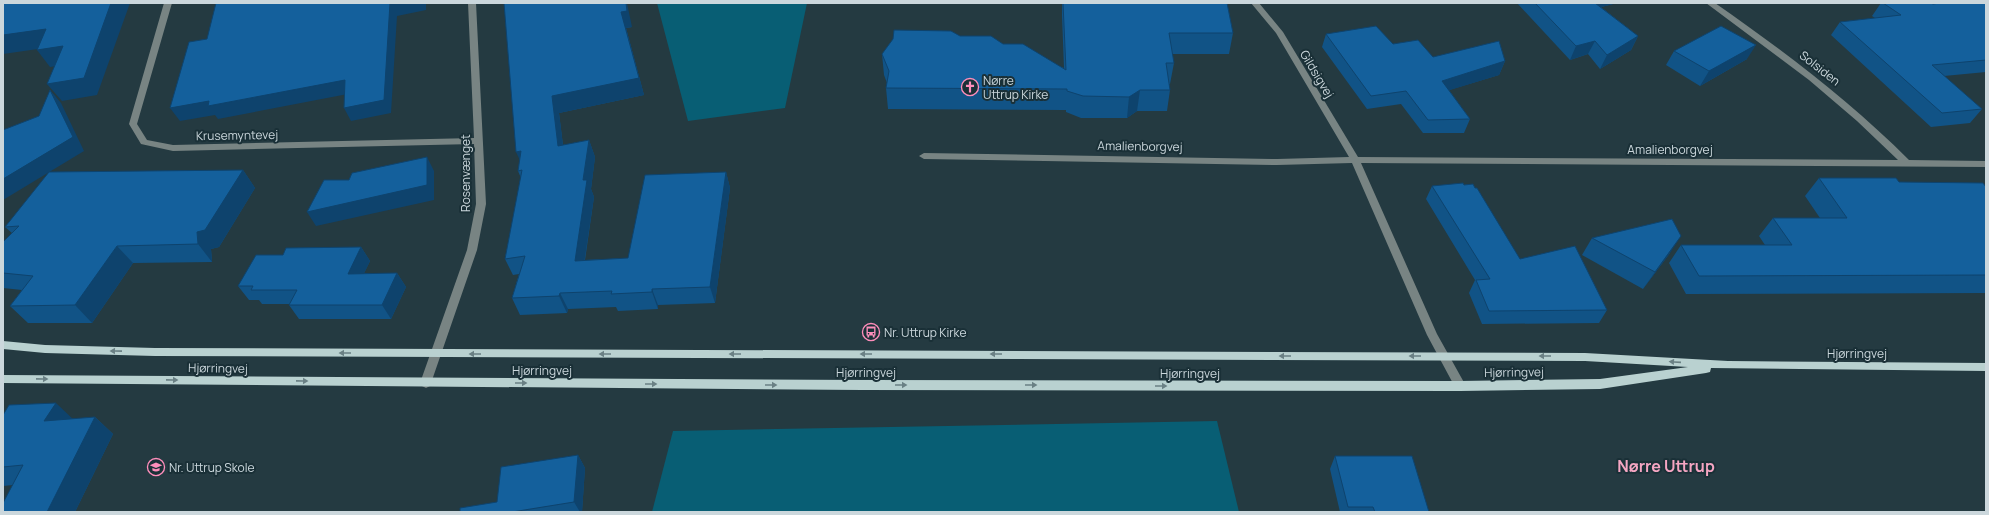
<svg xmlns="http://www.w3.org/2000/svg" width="1989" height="515" viewBox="0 0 1989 515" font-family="Manrope,sans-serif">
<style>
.green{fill:#085e74}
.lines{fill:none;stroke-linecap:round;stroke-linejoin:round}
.minor{fill:#788483;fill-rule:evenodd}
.major{fill:#b9d1d0;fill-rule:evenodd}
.wall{fill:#115386}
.shaded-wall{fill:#0e436d}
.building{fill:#14609c;stroke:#0e436d}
.oneway{fill:#6a8084}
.labels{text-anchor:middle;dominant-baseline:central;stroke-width:4;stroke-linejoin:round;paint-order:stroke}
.street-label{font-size:12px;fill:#cbd7dc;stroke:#1a3037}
.poi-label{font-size:12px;fill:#cbd7dc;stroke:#1a3037;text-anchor:start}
.district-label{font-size:16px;font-weight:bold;fill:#f5a6c3;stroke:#1a3037}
</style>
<rect width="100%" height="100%" fill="#243a41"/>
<g class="green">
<polygon points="657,3 807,3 785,108 688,121"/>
<polygon points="1217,421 1239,512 652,512 673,431"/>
</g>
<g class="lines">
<g class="minor">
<polygon points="164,3 172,3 137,124 147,140 173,145 474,138 468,3 476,3 486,204 477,250 430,386 426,388 422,386 420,383 467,250 476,204 474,144 173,151 141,144 129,124"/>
<path d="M1251,3H1259L1283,32L1358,157L1898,160L1857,121L1809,80L1706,3H1715C1784,51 1850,101 1909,160L1986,161V167L1361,163L1437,334L1466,386L1464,389L1460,391L1456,389L1427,335L1352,163L1277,165L924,159L919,156L924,153L1277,159L1349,157L1276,33Z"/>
</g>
<polygon class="major" points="3,341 45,345 155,348 1585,353 1728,361 1986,363 1986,371 1711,368 1710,372 1706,373 1600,389 1460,391 863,390 3,383 3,375 863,380 1460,381 1600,379 1688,367 1585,361 155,356 45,353 3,349"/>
</g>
<g class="wall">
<polygon points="504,3 632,27 626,28 644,95 559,113 563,145 589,140 595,157 591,189 594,197 585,260 628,258 726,172 730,188 715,303 658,305 658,309 618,311 616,307 568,309 567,313 520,315 512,298 519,274 513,275 505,259 521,178 518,171 520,160"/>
<polygon points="1062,3 1227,3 1233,33 1229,54 1172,54 1174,63 1170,84 1169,84 1170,90 1167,111 1137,111 1127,118 1081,118 1066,112 1066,110 888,109 886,88 887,83 884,75 882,54 960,36 1003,44 1064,68 1062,16"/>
<polygon points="1517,3 1617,3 1601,7 1638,36 1631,50 1600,69 1588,54 1570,60"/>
<polygon points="1881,3 1931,3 1933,4 1986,3 1986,72 1944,76 1982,109 1970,123 1931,127 1831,35 1840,22 1875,18 1872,16"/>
<polygon points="1326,34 1393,44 1433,57 1505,61 1499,75 1449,90 1470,119 1464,133 1423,133 1401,104 1367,109 1322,47"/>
<polygon points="1674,51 1747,59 1700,86 1666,65"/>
<polygon points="243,170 255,188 219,247 211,249 212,262 133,263 92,323 28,323 10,306 22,290 3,288 3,242 12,233 5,227"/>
<polygon points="1819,178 1986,187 1986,293 1985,293 1686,294 1669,263 1681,245 1765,245 1759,236 1773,218 1820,218 1805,196"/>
<polygon points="1432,186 1520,259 1607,310 1599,323 1482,324 1469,293 1475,280 1426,199"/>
<polygon points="1592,238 1670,253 1643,289 1582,255"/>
<polygon points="361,247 370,261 364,273 397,273 406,287 391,319 299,319 289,305 290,304 262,304 259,300 249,300 238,286 283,255"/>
<polygon points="3,415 73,419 95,417 113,434 75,512 3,512 13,485 3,486"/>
<polygon points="578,455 585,468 582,512 460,512 497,502"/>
<polygon points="1335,456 1429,512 1340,512 1330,469"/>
</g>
<g class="shaded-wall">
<polygon points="111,3 130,3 97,95 62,101 47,84"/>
<polygon points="390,3 426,3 426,10 397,16 391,113 351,121 344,108"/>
<polygon points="626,3 627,3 632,27 626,28 644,95 559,113 565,162 558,146 552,96 621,12"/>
<polygon points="1587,3 1617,3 1583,12"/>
<polygon points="46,29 59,46 3,54 3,35"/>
<polygon points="1638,36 1631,50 1600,69 1607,55"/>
<polygon points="1595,41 1588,54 1570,60 1576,46"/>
<polygon points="1756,45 1747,59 1700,86 1709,71"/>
<polygon points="63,46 76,63 50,67 37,50"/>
<polygon points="1505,61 1499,75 1437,94 1442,81"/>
<polygon points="345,80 353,93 218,119 215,115 180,121 170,108 209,101"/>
<polygon points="50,90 61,103 84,151 3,200 3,179 73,137"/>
<polygon points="1140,90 1137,111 1127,118 1129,97"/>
<polygon points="589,140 595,157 591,189 594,197 582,277 575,261 583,180"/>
<polygon points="521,151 524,169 516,152"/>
<polygon points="427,157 434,171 434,200 316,226 307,212"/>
<polygon points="243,170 255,188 219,247 211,249 212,262 198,244 197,232"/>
<polygon points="726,172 730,188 715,303 710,287"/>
<polygon points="1681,236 1670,253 1643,289 1655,272"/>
<polygon points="117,246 133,263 92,323 75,305"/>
<polygon points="361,247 370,261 357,288 348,274"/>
<polygon points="397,273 406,287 391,319 382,305"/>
<polygon points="652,289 658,305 658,309 652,292"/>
<polygon points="560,293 568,309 567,313 559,296"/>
<polygon points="56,403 75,421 44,421"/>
<polygon points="95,417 113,434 75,512 47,512"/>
<polygon points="578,455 585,468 582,512 580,512 574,502"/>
</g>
<g class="building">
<polygon points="3,3 111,3 84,78 47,84 63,46 37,50 46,29 3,35"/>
<polygon points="216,3 390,3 384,100 344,108 345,80 208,106 209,101 170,108 189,42 207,39"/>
<polygon points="504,3 626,3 627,11 621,12 639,78 552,96 558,146 589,140 583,180 587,180 575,261 628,258 645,175 726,172 710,287 652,289 652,292 611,294 612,291 560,293 559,296 512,298 525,256 505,259 522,170 518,171 521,151 516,152"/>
<polygon points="1063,3 1227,3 1233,33 1169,33 1174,63 1166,63 1170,90 1140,90 1129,97 1083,96 1067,91 1067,89 886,88 889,71 882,54 893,39 894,30 951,31 960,36 991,36 1003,44 1023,44 1066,70"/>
<polygon points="1535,3 1595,3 1638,36 1607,55 1595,41 1576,46"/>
<polygon points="1883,3 1931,3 1933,4 1940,3 1986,3 1986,60 1932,65 1982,109 1942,113 1840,22 1901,15"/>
<polygon points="1376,26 1393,44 1418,40 1433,57 1499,41 1505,61 1442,81 1470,119 1428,120 1406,91 1371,96 1326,34"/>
<polygon points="1721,26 1756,45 1709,71 1674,51"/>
<polygon points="50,90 73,137 3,179 3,130 39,116"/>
<polygon points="427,157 427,185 307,212 324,180 349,180 352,173"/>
<polygon points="243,170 205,230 197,232 198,244 117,246 75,305 10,306 33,276 3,273 3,242 19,226 5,227 49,172"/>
<polygon points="1819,178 1896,178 1899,182 1983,183 1986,187 1986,275 1699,276 1681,245 1792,245 1773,218 1847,218"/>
<polygon points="1463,183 1464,185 1473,184 1475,188 1477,188 1520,259 1575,246 1607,310 1489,311 1476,280 1490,279 1432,186"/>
<polygon points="1672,219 1681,236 1655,272 1592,238"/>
<polygon points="361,247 348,274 397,273 382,305 289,305 297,290 251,290 253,286 238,286 256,255 283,255 286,248"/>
<polygon points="56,403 44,421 95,417 47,512 3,512 3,503 23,465 3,467 3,415 9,405"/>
<polygon points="578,455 574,502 512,512 460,512 460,508 497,502 501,467"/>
<polygon points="1335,456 1412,456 1429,512 1375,512 1373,507 1348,507"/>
</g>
<defs><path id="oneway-solid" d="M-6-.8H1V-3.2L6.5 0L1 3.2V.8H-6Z"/></defs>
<g class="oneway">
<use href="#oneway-solid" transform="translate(116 351) rotate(-179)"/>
<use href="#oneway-solid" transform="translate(345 353) rotate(-180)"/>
<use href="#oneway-solid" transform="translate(475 354) rotate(180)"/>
<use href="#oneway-solid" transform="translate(605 354) rotate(180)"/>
<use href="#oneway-solid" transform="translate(735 354) rotate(180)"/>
<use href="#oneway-solid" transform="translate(866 354) rotate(-180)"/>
<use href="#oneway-solid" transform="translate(996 354) rotate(-180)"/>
<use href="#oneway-solid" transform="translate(1285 356) rotate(-180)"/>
<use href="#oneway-solid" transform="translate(1415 356) rotate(-180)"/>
<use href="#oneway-solid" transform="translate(1545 356) rotate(-180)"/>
<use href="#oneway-solid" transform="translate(1675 362) rotate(-176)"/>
<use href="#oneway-solid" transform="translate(42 379) rotate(1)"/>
<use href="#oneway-solid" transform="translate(172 380) rotate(1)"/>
<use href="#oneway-solid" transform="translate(302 381) rotate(1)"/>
<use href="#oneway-solid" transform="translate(521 383)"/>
<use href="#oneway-solid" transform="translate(651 384)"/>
<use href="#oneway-solid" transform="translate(771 385)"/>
<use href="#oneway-solid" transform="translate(901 385)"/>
<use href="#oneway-solid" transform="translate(1031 385)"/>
<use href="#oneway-solid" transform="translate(1161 386)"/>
</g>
<defs>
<g id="church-ring" transform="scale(0.9)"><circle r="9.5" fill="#1a3037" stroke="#fe8ebb" stroke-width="1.5"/><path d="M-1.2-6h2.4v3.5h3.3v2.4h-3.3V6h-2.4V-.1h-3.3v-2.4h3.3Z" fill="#fe8ebb"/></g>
<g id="bus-ring" transform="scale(0.9)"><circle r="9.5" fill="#1a3037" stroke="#fe8ebb" stroke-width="1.5"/><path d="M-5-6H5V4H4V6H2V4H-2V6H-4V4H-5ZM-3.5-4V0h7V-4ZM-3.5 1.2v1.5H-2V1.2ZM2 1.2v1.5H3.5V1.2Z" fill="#fe8ebb"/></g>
<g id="school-ring" transform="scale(0.9)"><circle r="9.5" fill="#1a3037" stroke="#fe8ebb" stroke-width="1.5"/><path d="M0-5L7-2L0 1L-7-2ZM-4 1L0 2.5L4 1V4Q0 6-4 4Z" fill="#fe8ebb"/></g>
</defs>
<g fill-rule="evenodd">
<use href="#church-ring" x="970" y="87"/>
<use href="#bus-ring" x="871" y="332"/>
<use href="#school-ring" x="156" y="467"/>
</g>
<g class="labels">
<g class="street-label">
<text transform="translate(1820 68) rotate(38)">Solsiden</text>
<text transform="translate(1317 74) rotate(59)">Gildsigvej</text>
<text transform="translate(237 135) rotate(-1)">Krusemyntevej</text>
<text transform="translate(1140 146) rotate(1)">Amalienborgvej</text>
<text x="1670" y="149">Amalienborgvej</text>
<text transform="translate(465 173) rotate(-90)">Rosenvænget</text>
<text x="1857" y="353">Hjørringvej</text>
<text transform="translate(218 368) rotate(1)">Hjørringvej</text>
<text x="542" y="370">Hjørringvej</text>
<text x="866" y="372">Hjørringvej</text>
<text transform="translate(1514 372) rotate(-1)">Hjørringvej</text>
<text x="1190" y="373">Hjørringvej</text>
</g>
<g class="poi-label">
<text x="983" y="80">Nørre<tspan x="983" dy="14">Uttrup Kirke</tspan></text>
<text x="884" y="332">Nr. Uttrup Kirke</text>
<text x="169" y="467">Nr. Uttrup Skole</text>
</g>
<g class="district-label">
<text x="1666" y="466">Nørre Uttrup</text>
</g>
</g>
<rect width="1989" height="515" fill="none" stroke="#cbd7dc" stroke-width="8"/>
</svg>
